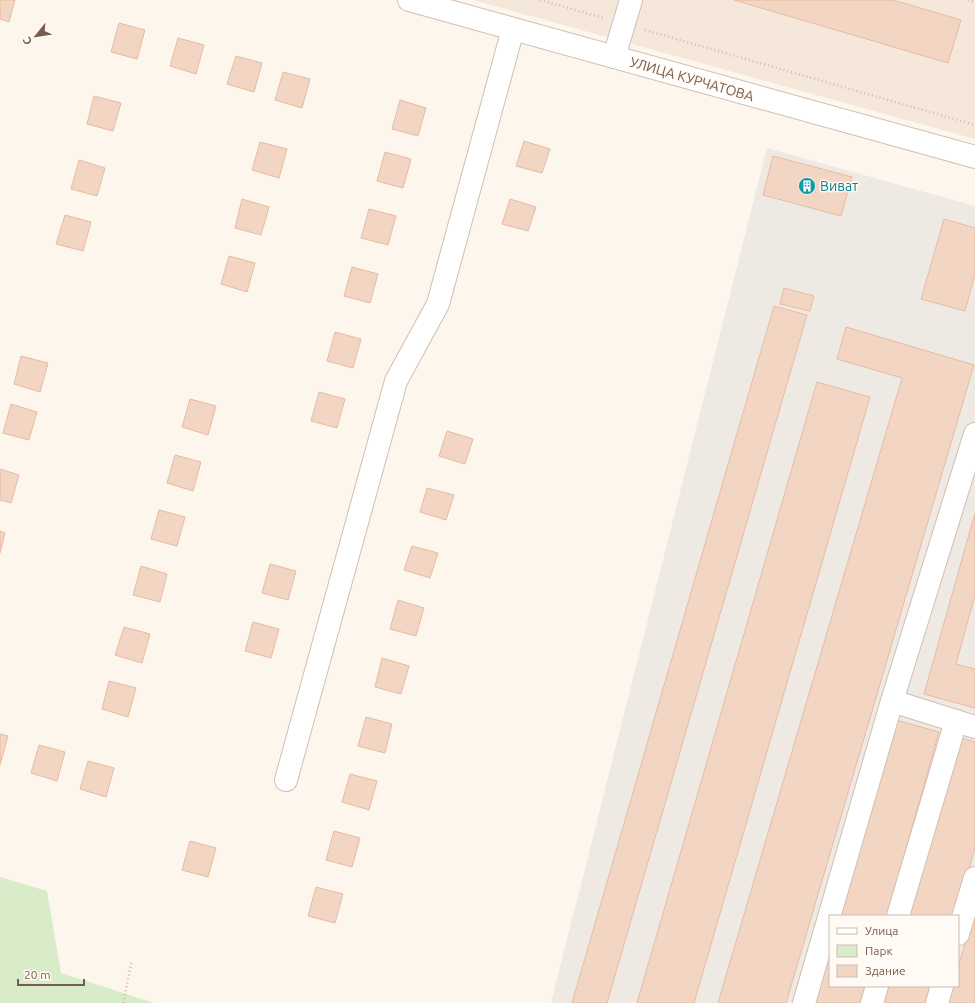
<svg xmlns="http://www.w3.org/2000/svg" width="975" height="1003" viewBox="0 0 975 1003" font-family="Ubuntu,sans-serif">
<style>
.residential{fill:#f5e8da}
.industrial{fill:#efe9e4;fill-rule:evenodd}
.green{fill:#d8ecc9}
.building{fill:#f3d5c3;stroke:#e6bba3}
.lines{fill:none;stroke-linecap:round;stroke-linejoin:round}
.minor-casing{stroke:#d1beb0;stroke-width:24}
.path{stroke:#d9b8a5;stroke-width:2.5;stroke-dasharray:1 3;stroke-linecap:butt}
.minor{stroke:#fff;stroke-width:22}
.labels{text-anchor:middle;dominant-baseline:central;stroke-width:3;stroke-linejoin:round;paint-order:stroke}
.street-label{font-size:14px;fill:#7a5c4d;stroke:#fffaf3}
.culture-label{font-size:14px;fill:#0d838f;stroke:#fffaf3;text-anchor:start}
</style>
<rect width="100%" height="100%" fill="#fdf6ec"/>
<polygon class="residential" points="473,0 975,0 975,139"/>
<path class="industrial" d="M767,148L975,206V1003H551ZM830,916H958V986H830Z"/>
<polygon class="green" points="0,877 47,891 61,973 154,1003 0,1003"/>
<g class="building">
<polygon points="0,0 15,0 9,22 0,19"/>
<polygon points="734,0 893,0 961,20 948,63"/>
<polygon points="119,23 145,30 137,59 111,52"/>
<polygon points="178,38 204,45 196,74 170,66"/>
<polygon points="236,56 262,63 254,92 227,84"/>
<polygon points="283,72 310,79 302,108 275,100"/>
<polygon points="94,96 121,103 113,131 87,124"/>
<polygon points="400,100 426,108 418,136 392,129"/>
<polygon points="524,141 550,149 542,173 516,166"/>
<polygon points="260,142 287,149 279,178 252,170"/>
<polygon points="385,152 411,159 403,188 377,181"/>
<polygon points="773,156 852,177 841,216 763,195"/>
<polygon points="79,160 105,168 97,196 71,189"/>
<polygon points="242,199 269,207 261,235 235,228"/>
<polygon points="510,199 536,207 528,231 502,224"/>
<polygon points="369,209 396,216 388,245 361,238"/>
<polygon points="65,215 91,222 83,251 56,244"/>
<polygon points="944,219 975,228 975,274 965,311 921,299"/>
<polygon points="229,256 255,263 247,292 221,284"/>
<polygon points="352,267 378,274 370,303 344,296"/>
<polygon points="784,288 814,296 810,311 780,304"/>
<polygon points="774,306 807,315 607,1003 572,1003"/>
<polygon points="846,327 974,365 786,1003 718,1003 902,378 837,359"/>
<polygon points="335,332 361,339 353,368 327,361"/>
<polygon points="21,356 48,363 40,392 14,384"/>
<polygon points="817,382 870,397 694,1003 637,1003"/>
<polygon points="319,392 345,399 337,428 311,421"/>
<polygon points="190,399 216,406 208,435 182,427"/>
<polygon points="11,404 37,412 29,440 3,433"/>
<polygon points="447,431 473,439 465,464 439,456"/>
<polygon points="175,455 201,462 193,491 167,483"/>
<polygon points="0,469 19,475 11,503 0,500"/>
<polygon points="427,488 454,495 446,520 420,512"/>
<polygon points="159,510 185,517 177,546 151,539"/>
<polygon points="975,513 975,595 956,664 975,669 975,708 924,694"/>
<polygon points="0,531 5,533 0,553"/>
<polygon points="412,546 438,553 430,578 404,570"/>
<polygon points="270,564 296,571 288,600 262,593"/>
<polygon points="141,566 167,574 160,602 133,595"/>
<polygon points="398,600 424,608 416,636 390,629"/>
<polygon points="253,622 279,629 271,658 245,651"/>
<polygon points="124,627 150,634 142,663 115,655"/>
<polygon points="382,658 409,666 401,694 375,687"/>
<polygon points="109,681 136,688 128,717 102,709"/>
<polygon points="366,717 392,724 385,753 358,746"/>
<polygon points="896,720 939,732 887,916 840,916"/>
<polygon points="0,734 8,736 0,765"/>
<polygon points="961,738 975,742 975,848 955,916 909,916"/>
<polygon points="39,745 65,752 57,781 31,773"/>
<polygon points="88,761 114,768 106,797 80,789"/>
<polygon points="350,774 377,781 369,810 342,802"/>
<polygon points="334,831 360,838 352,867 326,860"/>
<polygon points="190,841 216,848 208,877 182,870"/>
<polygon points="316,887 343,894 335,923 308,916"/>
<polygon points="975,911 975,1003 947,1003 952,986 958,986 958,967"/>
<polygon points="830,951 830,986 867,986 862,1003 815,1003"/>
<polygon points="889,986 934,986 929,1003 884,1003"/>
</g>
<g class="lines">
<g class="minor-casing">
<g id="minor">
<polyline points="409,0 975,157"/>
<polyline points="614,57 631,0"/>
<polyline points="892,701 975,727"/>
<polyline points="286,780 396,381 438,304 513,29"/>
<polyline points="898,916 956,721"/>
<polyline points="958,934 975,878"/>
<polyline points="804,1003 892,701 975,434"/>
<polyline points="872,1003 877,986"/>
<polyline points="937,1003 942,986"/>
</g>
</g>
<g class="path">
<polyline points="540,0 604,18"/>
<polyline points="968,0 975,2"/>
<polyline points="645,30 975,125"/>
<polyline points="123,1003 132,960"/>
</g>
<use href="#minor" class="minor"/>
</g>
<defs>
<g id="building-disc" transform="scale(0.9)"><circle r="9.5" fill="#0f9aa8" stroke="#fffaf3"/><path d="M-4-6H4V6H1V3H-1V6H-4ZM-2.5-4.3h1.7v1.8h-1.7ZM.8-4.3h1.7v1.8H.8ZM-2.5-1h1.7V.8h-1.7ZM.8-1h1.7V.8H.8Z" fill="#fff"/></g>
</defs>
<g fill-rule="evenodd">
<use href="#building-disc" x="807" y="186"/>
</g>
<g class="labels">
<g class="street-label">
<text transform="translate(692 79) rotate(16)">УЛИЦА КУРЧАТОВА</text>
</g>
<g class="culture-label">
<text x="820" y="186">Виват</text>
</g>
</g>
<rect x="829" y="915" width="130" height="72" fill="#fffaf3" stroke="#cabbb1"/>
<rect x="837" y="928" width="20" height="6" fill="#ffffff" stroke="#cabbb1"/>
<text x="865" y="935" font-size="12" fill="#7a5c4d">Улица</text>
<rect x="837" y="945" width="20" height="12" fill="#d8ecc9" stroke="#cabbb1"/>
<text x="865" y="955" font-size="12" fill="#7a5c4d">Парк</text>
<rect x="837" y="965" width="20" height="12" fill="#f3d5c3" stroke="#cabbb1"/>
<text x="865" y="975" font-size="12" fill="#7a5c4d">Здание</text>
<g transform="translate(36 36) rotate(240)" stroke="#fffaf3" stroke-width="3" paint-order="stroke">
<path d="M0-3L7 15L0 10L-7 15Z" fill="#7a5c4d"/>
<text y="-6" font-size="11" font-weight="bold" text-anchor="middle" fill="#7a5c4d">С</text>
</g>
<path d="M18 979v6h66v-6" fill="none" stroke="#7a5c4d" stroke-width="2"/>
<text x="24" y="979" font-size="12" fill="#7a5c4d" stroke="#fffaf3" stroke-width="3" paint-order="stroke">20 m</text>
</svg>
